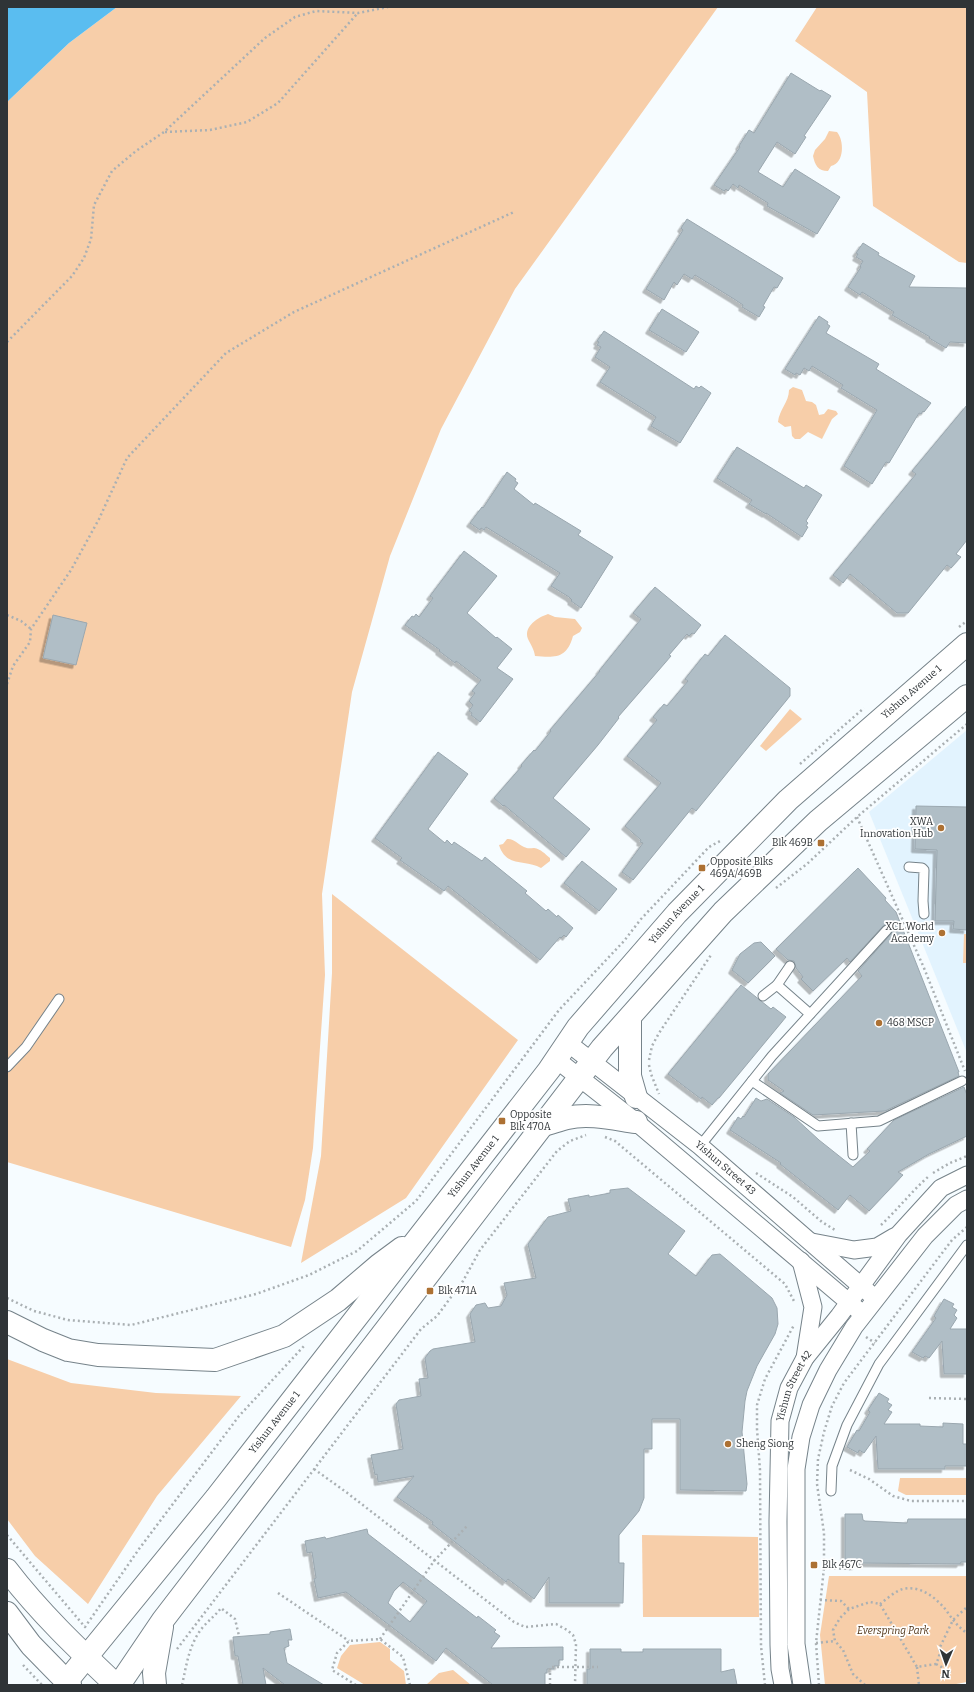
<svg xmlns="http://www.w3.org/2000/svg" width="974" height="1692" viewBox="0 0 974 1692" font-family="Bitter,serif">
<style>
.built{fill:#e2f3fe}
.green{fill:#f7cea9}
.water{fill:#5abdf0}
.building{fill:#b0bec6;stroke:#9aa7af;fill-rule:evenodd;filter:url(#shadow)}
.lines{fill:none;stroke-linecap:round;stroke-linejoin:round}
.service-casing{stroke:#76838a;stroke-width:11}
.minor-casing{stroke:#76838a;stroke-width:19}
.primary-casing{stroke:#76838a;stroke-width:24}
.path{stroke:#aab0b3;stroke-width:2.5;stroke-dasharray:2 3;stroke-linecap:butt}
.service{stroke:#fff;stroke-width:9}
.minor{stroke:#fff;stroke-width:17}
.primary{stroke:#fff;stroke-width:22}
.poi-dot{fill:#ad7133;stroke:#fff;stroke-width:1.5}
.labels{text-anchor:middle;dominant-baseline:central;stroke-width:3.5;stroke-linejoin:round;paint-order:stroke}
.street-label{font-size:10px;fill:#2f3437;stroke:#fff}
.poi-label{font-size:10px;fill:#2f3437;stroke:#fff;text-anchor:start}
.park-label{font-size:10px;font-style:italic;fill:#4e3214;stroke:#fff}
</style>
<defs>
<filter id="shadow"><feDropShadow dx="-3.5" dy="3.5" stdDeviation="0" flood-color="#0004"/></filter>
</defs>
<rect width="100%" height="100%" fill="#f6fcff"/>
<polygon class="built" points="967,730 967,1053 869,812"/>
<g class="green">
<polygon points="117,7 718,7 515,289 441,429 390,556 352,692 322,894 325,975 313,1148 305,1200 291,1247 7,1162 7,102 69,43"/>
<polygon points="817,7 967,7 967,263 959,262 873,206 867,92 795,41"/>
<path d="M829,131L837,132C844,140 845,163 831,166L828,171C818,171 815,165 813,156L815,150L825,139Z"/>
<path d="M793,387L802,390L806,401L812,402L816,405L819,415L824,414L828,409L836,411L838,414L832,419L822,439L808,432L800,439H795L792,436L791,426L785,427L778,422C779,410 789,402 789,390Z"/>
<path d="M548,614L555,617L575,619L582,628L580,632L573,636C567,658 556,658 535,656C534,649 531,645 528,639C523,626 539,617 548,614Z"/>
<polygon points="790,709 802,719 766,751 760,746"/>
<path d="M507,839C515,839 517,844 524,847C528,849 530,848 534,848C541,849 545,854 550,858V861L541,868C526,859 506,868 499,845L503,844Z"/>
<polygon points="332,894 518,1040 406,1198 301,1263 321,1156 332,973"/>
<polygon points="964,934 967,934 967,963 963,963"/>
<polygon points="7,1359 71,1383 156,1393 241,1396 157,1496 88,1604 35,1556 7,1519"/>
<polygon points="900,1478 967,1478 967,1495 906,1495 898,1491"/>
<polygon points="642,1535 758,1537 759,1617 643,1617"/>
<polygon points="829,1576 967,1576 967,1682 951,1685 825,1685 820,1635"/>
<polygon points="380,1642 390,1649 390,1660 404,1671 406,1685 365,1685 337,1668 341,1656 350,1645"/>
<polygon points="453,1670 471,1685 426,1685 439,1673"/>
</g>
<polygon class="water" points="7,7 117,7 69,43 7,102"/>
<g class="building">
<polygon points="791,73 820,91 821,90 831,96 804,136 806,137 795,154 777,142 758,172 783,187 795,169 840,197 817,234 767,206 768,203 739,185 738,188 733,184 728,191 726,189 724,191 714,185 740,147 739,146 749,130 754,133"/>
<polygon points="687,219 783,278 777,288 774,287 763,306 765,307 759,317 742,307 743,305 734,299 695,275 692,279 684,274 677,285 674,282 664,300 646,289 683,230 681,228"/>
<polygon points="863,243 879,253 878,255 915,276 909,287 967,288 967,343 950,342 946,348 929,338 930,337 892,315 894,312 862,292 860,295 848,287 861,267 860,266 863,261 856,257 858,254 856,253"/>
<polygon points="662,309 699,332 686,352 649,330"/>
<polygon points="819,316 828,322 827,324 830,326 826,333 879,364 876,369 931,403 924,412 923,411 921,414 919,413 889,463 886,462 872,484 844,466 877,410 841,388 843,385 812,366 809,371 804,368 800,375 796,373 795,375 785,369"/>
<polygon points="604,331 694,389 696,386 699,388 701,386 711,393 680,443 651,426 656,417 600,382 610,367 595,357 601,347 597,345 599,342 597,341"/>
<polygon points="967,405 967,540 956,554 961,557 951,568 947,565 908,613 897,613 850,574 843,583 833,575 916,474 912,471"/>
<polygon points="737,447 804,488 806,485 822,495 806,521 808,523 806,526 808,527 802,537 766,513 766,514 749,504 752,500 717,478"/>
<polygon points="507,472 516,479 515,481 518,483 514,489 534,505 535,503 581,531 578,535 613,557 581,608 571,601 572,600 569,597 551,586 560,573 486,527 484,530 481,528 480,530 470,523 482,507 483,508"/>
<polygon points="464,551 497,576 467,613 496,638 497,637 512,649 497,668 513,679 480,722 471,715 472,713 469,711 473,705 469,701 475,693 472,691 481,680 456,661 455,663 439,651 440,650 405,625 412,616 414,617 416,614 419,617 433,598 430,596"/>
<polygon points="655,587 701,625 694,634 692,633 689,636 687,634 669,655 671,656 618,717 619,718 598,745 553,798 590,829 566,857 504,805 503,806 494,798 522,766 521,765 534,750 535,751 551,731 550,730 600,671 599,671 641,619 633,613"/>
<polygon points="53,615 87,623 76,665 43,658"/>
<polygon points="725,635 790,688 790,696 696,811 692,808 633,880 622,872 643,843 640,842 641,840 625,826 661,783 627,756 657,720 653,717 664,704 667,706 688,681 685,679 705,654 708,656"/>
<polygon points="438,752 468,774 428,829 445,843 447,840 452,845 454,842 482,861 485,857 527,891 525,893 546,911 548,909 557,917 558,915 573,928 566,937 564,935 561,938 560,937 540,960 448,886 444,891 400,860 402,858 375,838"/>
<polygon points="916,806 967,807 967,930 953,929 954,921 935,921 937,850 915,849"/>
<polygon points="582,861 617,889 599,911 564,883"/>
<polygon points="858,868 886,898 885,900 896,912 959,1072 958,1072 959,1076 885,1111 813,1115 780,1093 784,1091 768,1080 768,1074 862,976 858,971 891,934 893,929 889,924 883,926 850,962 847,958 813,991 801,979 803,977 796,968 794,961 788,960 776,949"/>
<polygon points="761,942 775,956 748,983 732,970 740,954 754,943"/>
<polygon points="741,985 771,1009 773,1007 786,1017 719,1098 718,1098 712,1105 702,1097 701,1099 668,1074"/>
<polygon points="964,1087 967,1095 967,1136 929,1154 898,1172 903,1175 869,1211 850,1195 838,1210 780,1164 781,1163 730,1130 738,1117 741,1119 743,1116 744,1117 756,1098 761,1101 767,1099 794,1117 819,1140 853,1167 870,1151 867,1149 894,1120"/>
<polygon points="628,1188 685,1231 668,1254 696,1276 712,1255 720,1254 772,1298 777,1308 778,1324 775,1334 757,1366 747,1391 745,1401 742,1432 747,1484 746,1491 680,1490 680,1419 652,1419 652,1449 644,1449 644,1498 639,1511 619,1535 619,1563 624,1563 623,1603 549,1603 549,1577 534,1599 508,1579 506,1582 432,1524 433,1522 397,1497 414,1476 378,1482 377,1474 375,1475 371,1455 403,1449 396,1404 399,1400 421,1396 419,1379 428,1378 425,1358 430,1351 433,1349 475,1342 470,1314 476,1305 485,1303 488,1308 501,1306 507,1295 504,1283 536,1278 528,1244 548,1217 571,1211 568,1199 589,1195 589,1197 610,1193 610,1190"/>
<polygon points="944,1299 954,1304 952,1307 957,1310 954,1315 957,1318 950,1329 967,1329 967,1374 944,1374 942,1341 929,1358 925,1356 923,1358 912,1352 936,1318 934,1316"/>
<polygon points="879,1393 889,1399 887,1402 892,1405 888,1410 892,1412 884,1424 920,1424 920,1426 943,1427 943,1423 963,1424 963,1444 967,1444 967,1466 945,1466 945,1469 878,1469 876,1436 864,1453 859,1450 858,1453 847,1447 857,1430 859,1431 870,1412 868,1410"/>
<polygon points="845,1514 862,1514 863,1520 865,1521 907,1523 908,1519 967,1519 967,1562 961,1562 960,1564 856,1563 856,1566 845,1565"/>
<path d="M367,1529L368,1534L477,1618L478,1616L496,1630L494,1632L500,1636L491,1648L563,1647V1660H559V1666H554V1669H547V1673H545V1685H493L446,1648L436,1661L346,1592L318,1598L314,1579L316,1578L312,1552L307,1553L305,1541L325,1537L326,1539ZM403,1582L427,1601L410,1622L388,1603L394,1591Z"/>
<polygon points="290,1629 292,1640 288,1640 289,1646 284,1648 287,1663 324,1685 285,1685 263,1668 266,1685 243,1685 238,1656 235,1656 233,1637 270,1634 270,1632"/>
<polygon points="590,1649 621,1649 621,1652 643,1652 643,1649 721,1649 721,1672 734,1669 737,1685 587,1685 587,1669 590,1669"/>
</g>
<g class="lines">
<g class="service-casing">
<g id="service">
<polyline points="909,867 922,868 924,870 923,901 924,914"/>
<polyline points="790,966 777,985 810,1014"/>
<polyline points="763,996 777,985"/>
<polyline points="7,1067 26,1047 59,999"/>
<polyline points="752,1081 818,1126 879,1121 962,1081"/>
<polyline points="851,1123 853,1155"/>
<polyline points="700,1146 772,1056 887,930"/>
<polyline points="831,1491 832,1466 847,1425 879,1364 967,1245"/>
</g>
</g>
<g class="minor-casing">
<g id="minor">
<path id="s1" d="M568,1043L700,1146L869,1293"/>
<polyline points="557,1060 636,1122 858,1310"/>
<polyline points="812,1242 854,1250 877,1247 894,1237"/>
<polyline points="801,1261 813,1307 805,1358"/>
<path id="s2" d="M783,1685L780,1669L779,1645L778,1521L780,1421L789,1388L805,1358L839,1316L899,1234L941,1188L967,1175"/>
<polyline points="802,1685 796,1644 796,1469 801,1437 811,1405 828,1370 854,1327 925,1236 956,1205 967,1199"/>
</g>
</g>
<g class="primary-casing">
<g id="primary">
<polyline points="630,1018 630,1076 636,1097"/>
<path d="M543,1125C551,1123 559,1120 567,1118C589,1113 614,1119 636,1122"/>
<polyline points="7,1322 43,1340 68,1350 98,1355 215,1360 284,1336 338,1300 379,1265 402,1248"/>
<path d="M7,1570C39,1612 78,1649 116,1685"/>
<polyline points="7,1613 31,1645 70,1685"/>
<path id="s3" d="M66,1682L216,1498L549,1070L578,1027L677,913L788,800L967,644"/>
<polyline points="119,1685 163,1620 602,1048 723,912 818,821 967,696"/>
<polyline points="155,1685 154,1673 162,1627"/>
</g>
</g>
<g class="path">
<polyline points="165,132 210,130 247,122 278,103 357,14"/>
<polyline points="7,342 72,276 84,258 91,239 94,205 112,171 136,151 164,132 265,38 295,17 316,11 358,13 388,7"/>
<polyline points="7,615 21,621 31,629"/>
<polyline points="959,627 967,621"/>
<polyline points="7,684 13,666 30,642 31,629 71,570 99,519 127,458 226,353 294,312 514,212"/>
<polyline points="800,764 864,708"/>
<polyline points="857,817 924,968 965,1071"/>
<polyline points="776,888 807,864 857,817 967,724"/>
<polyline points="649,1060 652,1046 659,1033 711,955"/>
<polyline points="649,1065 651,1074 659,1094"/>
<polyline points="605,1137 615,1141 785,1284 795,1303"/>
<polyline points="756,1173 793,1197 822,1222 835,1230"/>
<polyline points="933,1173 950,1163 967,1156"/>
<path d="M881,1225C898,1209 912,1191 929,1176"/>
<polyline points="7,1298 34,1311 68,1320 131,1325 256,1294 309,1275 357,1251 416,1201 559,1010 624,941 641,919 709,847 722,840"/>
<polyline points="866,1337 875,1343"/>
<polyline points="929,1398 967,1399"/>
<polyline points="314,1469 346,1492 514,1622 525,1627 556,1624 567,1630 573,1635 576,1644 575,1685"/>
<polyline points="850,1470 869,1479 893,1496 911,1501 967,1501"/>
<polyline points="7,1535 85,1627 139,1549 239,1416 304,1346"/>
<polyline points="824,1568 850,1569 850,1565"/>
<polyline points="278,1593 349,1641"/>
<polyline points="820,1600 841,1601 849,1609"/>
<path d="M880,1604C887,1599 895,1591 903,1589C921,1585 936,1598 946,1610C952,1619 958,1627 967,1633"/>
<polyline points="380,1639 434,1561 467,1526"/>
<polyline points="816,1643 835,1641"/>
<polyline points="177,1649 421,1329 437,1316 463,1281 480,1250 557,1151 570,1141 586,1135"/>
<polyline points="936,1664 952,1673"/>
<polyline points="23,1665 42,1685"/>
<polyline points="917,1667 919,1685"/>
<path d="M182,1685C187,1663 189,1644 203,1627C209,1620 216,1615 221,1608L235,1619L239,1636"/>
<polyline points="356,1685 332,1670 337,1653 349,1641 380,1639 403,1657 410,1685"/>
<polyline points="550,1685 550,1667 598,1667"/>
<polyline points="765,1685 761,1646 760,1470 757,1429 757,1405 765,1379 794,1325"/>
<polyline points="819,1685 816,1643 824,1568 824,1533 817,1484 818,1459 824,1432 832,1406 844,1383 952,1240 967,1227"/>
<polyline points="865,1685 853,1674 843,1650 835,1641 833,1630 840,1618 849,1609 870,1602 880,1604 917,1667 936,1664 939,1657 940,1647 953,1620 967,1607"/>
</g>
<use href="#service" class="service"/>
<use href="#minor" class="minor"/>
<use href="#primary" class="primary"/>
</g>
<g class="poi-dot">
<circle cx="941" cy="828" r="4"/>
<rect x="817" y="839" width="8" height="8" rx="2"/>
<rect x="698" y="864" width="8" height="8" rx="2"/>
<circle cx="942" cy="933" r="4"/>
<circle cx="879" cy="1023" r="4"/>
<rect x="498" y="1117" width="8" height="8" rx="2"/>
<rect x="426" y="1287" width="8" height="8" rx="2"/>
<circle cx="728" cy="1444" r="4"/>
<rect x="810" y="1561" width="8" height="8" rx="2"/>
</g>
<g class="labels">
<g class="street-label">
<text stroke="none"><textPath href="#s3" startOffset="1305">Yishun Avenue 1</textPath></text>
<text stroke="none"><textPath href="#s3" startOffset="981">Yishun Avenue 1</textPath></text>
<text stroke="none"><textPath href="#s3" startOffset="657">Yishun Avenue 1</textPath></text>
<text stroke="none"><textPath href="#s1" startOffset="201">Yishun Street 43</textPath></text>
<text stroke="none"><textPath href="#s2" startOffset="302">Yishun Street 42</textPath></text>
<text stroke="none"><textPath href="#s3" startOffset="333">Yishun Avenue 1</textPath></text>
</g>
<g class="poi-label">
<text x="933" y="822" text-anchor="end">XWA<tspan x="933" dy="12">Innovation Hub</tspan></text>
<text x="813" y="843" text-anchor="end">Blk 469B</text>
<text x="710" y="862">Opposite Blks<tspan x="710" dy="12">469A/469B</tspan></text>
<text x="934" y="927" text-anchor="end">XCL World<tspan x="934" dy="12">Academy</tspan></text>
<text x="887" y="1023">468 MSCP</text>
<text x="510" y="1115">Opposite<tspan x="510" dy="12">Blk 470A</tspan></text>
<text x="438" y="1291">Blk 471A</text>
<text x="736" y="1444">Sheng Siong</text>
<text x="822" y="1565">Blk 467C</text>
</g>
<g class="park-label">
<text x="893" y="1631">Everspring Park</text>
</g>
</g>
<rect width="974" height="1692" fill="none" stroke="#2f3437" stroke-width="16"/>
<g transform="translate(946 1664) rotate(182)" stroke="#ffffff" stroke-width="3" paint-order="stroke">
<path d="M0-3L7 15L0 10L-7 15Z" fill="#2f3437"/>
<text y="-6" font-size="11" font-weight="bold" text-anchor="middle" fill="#2f3437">N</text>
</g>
</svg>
